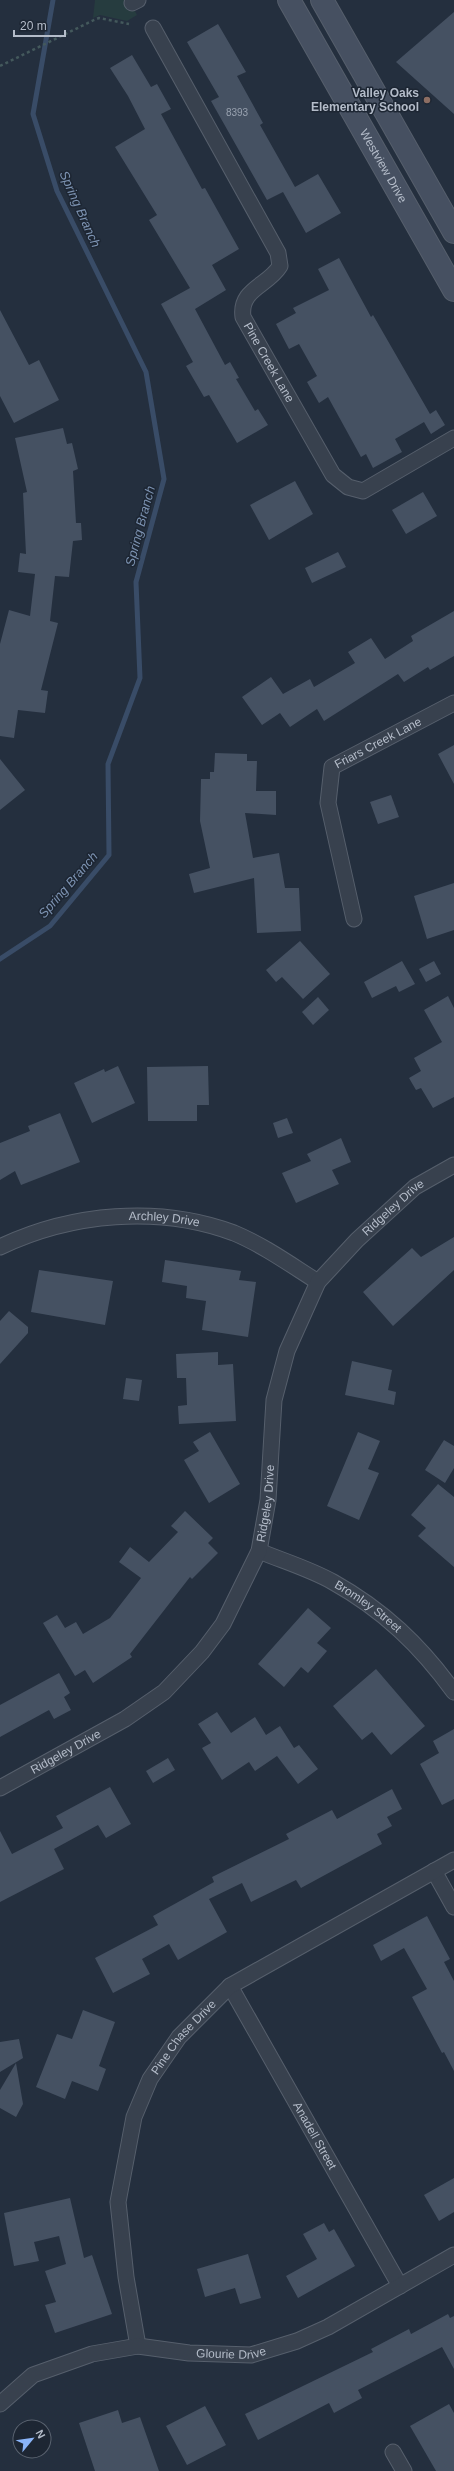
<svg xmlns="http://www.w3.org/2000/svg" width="454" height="2471" viewBox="0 0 454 2471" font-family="Arial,sans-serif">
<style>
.green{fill:#263c3f}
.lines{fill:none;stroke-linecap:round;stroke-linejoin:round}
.stream{stroke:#394c67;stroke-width:5}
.building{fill:#455162}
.street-casing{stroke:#565f6c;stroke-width:17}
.secondary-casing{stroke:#565f6c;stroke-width:24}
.path{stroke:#44595c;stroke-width:2.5;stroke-dasharray:3 3;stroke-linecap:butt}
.street{stroke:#38414e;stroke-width:15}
.secondary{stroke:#465061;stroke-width:22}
.education-dot{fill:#8d6e63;stroke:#1d2633;stroke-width:1.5}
.labels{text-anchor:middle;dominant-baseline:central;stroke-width:3;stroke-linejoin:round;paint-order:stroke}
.number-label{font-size:10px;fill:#98a1af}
.poi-label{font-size:12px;font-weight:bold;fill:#b4bcc9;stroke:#1d2633;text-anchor:end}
.street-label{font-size:12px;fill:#b4bcc9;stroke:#1d2633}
.water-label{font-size:13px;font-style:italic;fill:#7c92b1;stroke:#1d2633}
</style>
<rect width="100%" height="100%" fill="#242f3e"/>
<polygon class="green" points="95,0 129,0 137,15 127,21 100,15 93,18"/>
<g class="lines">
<polyline class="stream" points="0,959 50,926 109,855 108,764 140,678 136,582 164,479 146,372 57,191 33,114 53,0"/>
</g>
<g class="building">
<polygon points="454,12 454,114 396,62"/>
<polygon points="218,24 246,72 237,76 263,123 260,125 295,187 318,174 341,213 306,233 283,192 267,200 211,101 219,97 187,42"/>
<polygon points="132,55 151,87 157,84 171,109 161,114 202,189 205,188 239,249 212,265 226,290 195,309 225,365 230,362 239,378 236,379 255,411 258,409 268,425 237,443 209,395 204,397 186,366 193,362 161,304 190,288 149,220 157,215 115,147 145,129 128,96 110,68"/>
<polygon points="339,258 371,317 373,315 430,414 436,410 445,425 431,434 424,422 395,439 402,452 373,468 366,454 361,457 328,397 319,403 307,382 317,376 299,344 289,349 276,324 296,313 293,308 329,290 318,269"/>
<polygon points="0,310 29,365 39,360 59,400 14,423 0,396"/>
<polygon points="63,428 67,444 72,443 78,469 73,471 76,523 81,523 82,540 73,541 69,577 55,576 50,621 58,623 41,690 48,691 45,713 18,710 14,738 0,736 0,644 9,610 30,616 35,574 18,572 20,553 26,554 23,493 27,492 15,438"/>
<polygon points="295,481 313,514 269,540 250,505"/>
<polygon points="423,492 437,516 406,534 392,510"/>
<polygon points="338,552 346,567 312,583 305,568"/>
<polygon points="454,611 454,656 430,670 428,667 404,682 398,674 324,721 317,709 290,727 280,713 262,725 242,697 271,677 283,694 310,679 314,687 355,663 348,652 371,638 385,659 413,641 411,636"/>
<polygon points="454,745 454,784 438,754"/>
<polygon points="215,753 247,754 247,761 257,761 256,791 276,791 276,815 245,813 253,858 279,853 285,888 299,888 301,931 257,933 254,878 194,893 189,874 210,868 200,821 201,779 210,779 210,772 214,772"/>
<polygon points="0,759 25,790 0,810"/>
<polygon points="391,795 399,817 378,824 370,802"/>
<polygon points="454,883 454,930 427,939 414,896"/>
<polygon points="300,941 330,974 303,999 282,977 276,982 266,970"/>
<polygon points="402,961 415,984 399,992 396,986 372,998 364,982"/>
<polygon points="434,961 441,974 426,982 419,969"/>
<polygon points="448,996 454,1008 454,1097 433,1108 421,1088 416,1090 409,1078 421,1071 414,1058 442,1042 424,1010"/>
<polygon points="318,997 329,1010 313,1025 302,1012"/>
<polygon points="118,1066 135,1103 92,1123 74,1083 104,1069 105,1072"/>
<polygon points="208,1066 209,1105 197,1105 197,1121 148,1121 147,1067"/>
<polygon points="60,1113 80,1162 21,1185 15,1171 0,1180 0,1143 30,1131 28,1126"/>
<polygon points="287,1118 293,1133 278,1138 273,1123"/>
<polygon points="341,1138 351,1162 332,1170 339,1184 296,1203 282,1173 311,1161 307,1154"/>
<polygon points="454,1237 454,1270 393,1326 363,1292 412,1248 421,1257"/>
<polygon points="165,1260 241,1271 239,1280 256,1282 248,1337 202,1330 206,1301 186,1298 187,1286 162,1282"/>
<polygon points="39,1270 113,1281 105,1325 31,1312"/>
<polygon points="9,1311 28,1327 28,1333 0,1364 0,1321"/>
<polygon points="218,1352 218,1365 233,1364 236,1421 179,1424 178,1406 187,1405 186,1378 177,1378 176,1354"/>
<polygon points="352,1361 392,1370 388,1390 396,1392 394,1405 345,1395"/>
<polygon points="126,1378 142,1380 139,1401 123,1399"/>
<polygon points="210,1432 240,1484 209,1503 184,1460 199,1451 193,1442"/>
<polygon points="358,1432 380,1441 368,1469 379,1473 359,1520 327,1506"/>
<polygon points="444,1440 454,1446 454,1468 445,1483 425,1470"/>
<polygon points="438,1484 454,1497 454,1567 418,1536 426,1528 411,1515"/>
<polygon points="185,1511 213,1538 208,1543 218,1553 192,1579 190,1577 130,1654 132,1657 93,1683 85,1670 75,1676 43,1623 57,1615 65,1628 76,1622 83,1634 110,1618 141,1578 119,1562 130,1547 149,1562 178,1532 171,1526"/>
<polygon points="308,1608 331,1628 317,1643 327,1651 308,1673 301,1667 284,1687 258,1664"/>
<polygon points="376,1669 425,1726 391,1755 372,1732 362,1740 333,1706"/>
<polygon points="59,1673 70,1693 64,1697 71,1710 54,1719 49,1710 0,1737 0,1705"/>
<polygon points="217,1712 231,1733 255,1717 266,1735 280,1726 294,1748 299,1745 318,1769 298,1784 277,1756 255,1771 249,1762 222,1780 202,1748 211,1743 198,1724"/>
<polygon points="454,1729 454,1799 442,1805 420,1764 439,1753 433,1741"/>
<polygon points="168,1758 175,1770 153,1783 146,1771"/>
<polygon points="110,1787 131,1824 106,1838 98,1825 54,1849 64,1869 0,1902 0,1831 12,1854 63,1828 56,1816"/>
<polygon points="392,1789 402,1809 387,1817 392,1826 377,1834 382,1844 301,1888 296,1880 251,1902 242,1883 209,1899 227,1932 178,1960 169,1944 142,1959 150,1974 113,1993 95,1958 158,1925 153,1916 214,1882 212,1877 289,1839 286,1834 332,1810 337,1819"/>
<polygon points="427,1916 450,1959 444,1962 454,1981 454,2071 444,2052 442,2053 412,1997 427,1989 404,1948 381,1961 373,1945"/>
<polygon points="83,2010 115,2022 99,2066 106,2069 98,2091 72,2081 65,2099 36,2087 57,2034 72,2039"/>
<polygon points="19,2039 23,2058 0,2072 0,2042"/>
<polygon points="16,2063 23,2104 16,2117 0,2108 0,2090"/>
<polygon points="454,2178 454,2212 439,2221 424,2195"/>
<polygon points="70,2198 84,2258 92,2255 112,2314 55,2333 45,2305 56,2302 45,2271 66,2264 59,2236 34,2242 39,2261 14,2266 4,2213"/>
<polygon points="324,2223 329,2232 334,2229 355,2266 298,2298 286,2276 317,2259 303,2234"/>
<polygon points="248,2254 261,2298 240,2304 235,2288 205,2297 197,2269"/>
<polygon points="448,2314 450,2318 454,2316 454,2369 442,2347 358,2390 362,2398 334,2413 329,2403 258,2440 245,2414 373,2352 371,2349 409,2329 411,2334"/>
<polygon points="449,2404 454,2413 454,2471 436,2471 410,2426"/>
<polygon points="205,2406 226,2445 187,2465 166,2426"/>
<polygon points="118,2410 122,2423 140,2417 159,2471 95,2471 79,2423"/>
</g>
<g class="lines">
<g class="street-casing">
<g id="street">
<polyline points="132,3 138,0"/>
<path id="s1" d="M153,28L278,253L280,266C268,286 239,289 243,317L333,475L348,487L363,491L454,438"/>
<path id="s2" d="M354,919L328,803L332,767L454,703"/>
<path id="s3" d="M0,1247C71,1213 159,1205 234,1233C263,1245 291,1265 318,1282"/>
<path id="s4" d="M259,1551C283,1561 310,1569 333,1582C383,1610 420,1645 454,1692"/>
<path id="s5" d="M0,1788L125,1719L164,1692L202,1652L223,1624L259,1551L268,1500L274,1400L287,1351L318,1282L357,1240L415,1187L454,1165"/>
<polyline points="434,1871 454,1907"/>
<path id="s6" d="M230,1986L400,2286"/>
<path id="s7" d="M138,2346L126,2277L118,2202L134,2117L150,2079L179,2037L230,1986L454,1860"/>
<path id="s8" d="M0,2404L33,2375L92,2354L138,2346L189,2353L251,2355L297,2341L328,2327L454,2255"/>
<polyline points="393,2452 404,2471"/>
</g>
</g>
<g class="secondary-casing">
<g id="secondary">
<path id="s9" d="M289,0L454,290"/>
<polyline points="322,0 454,232"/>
</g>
</g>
<polyline class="path" points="0,66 94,20 99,18 129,24"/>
<use href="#street" class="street"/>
<use href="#secondary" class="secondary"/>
</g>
<circle class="education-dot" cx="427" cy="100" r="4"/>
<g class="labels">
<g class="number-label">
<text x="237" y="112">8393</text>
</g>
<g class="poi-label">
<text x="419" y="93">Valley Oaks<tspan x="419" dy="14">Elementary School</tspan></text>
</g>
<g class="street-label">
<text stroke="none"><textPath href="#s9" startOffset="191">Westview Drive</textPath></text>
<text stroke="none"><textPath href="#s1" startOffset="389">Pine Creek Lane</textPath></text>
<text stroke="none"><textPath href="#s2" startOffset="207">Friars Creek Lane</textPath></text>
<text stroke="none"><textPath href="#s5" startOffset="746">Ridgeley Drive</textPath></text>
<text stroke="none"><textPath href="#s3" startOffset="169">Archley Drive</textPath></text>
<text stroke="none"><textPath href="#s5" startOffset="410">Ridgeley Drive</textPath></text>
<text stroke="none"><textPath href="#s4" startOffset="123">Bromley Street</textPath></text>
<text stroke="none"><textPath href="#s5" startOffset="75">Ridgeley Drive</textPath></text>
<text stroke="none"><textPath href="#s7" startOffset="327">Pine Chase Drive</textPath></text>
<text stroke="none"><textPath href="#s6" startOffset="172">Anadell Street</textPath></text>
<text stroke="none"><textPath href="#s8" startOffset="247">Glourie Drive</textPath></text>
</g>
<g class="water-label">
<text transform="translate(80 209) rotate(66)">Spring Branch</text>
<text transform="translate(140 526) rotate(-75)">Spring Branch</text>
<text transform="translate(68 885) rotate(-49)">Spring Branch</text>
</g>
</g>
<g transform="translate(32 2439) rotate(61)"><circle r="19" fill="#1d2633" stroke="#59626f"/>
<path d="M0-3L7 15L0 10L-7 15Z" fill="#8ab4f8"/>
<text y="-6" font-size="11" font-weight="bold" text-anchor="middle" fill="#b4bcc9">N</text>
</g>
<path d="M14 30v6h51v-6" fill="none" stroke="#b4bcc9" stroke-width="2"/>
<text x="20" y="30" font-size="12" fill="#b4bcc9" stroke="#1d2633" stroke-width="3" paint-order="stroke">20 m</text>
</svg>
